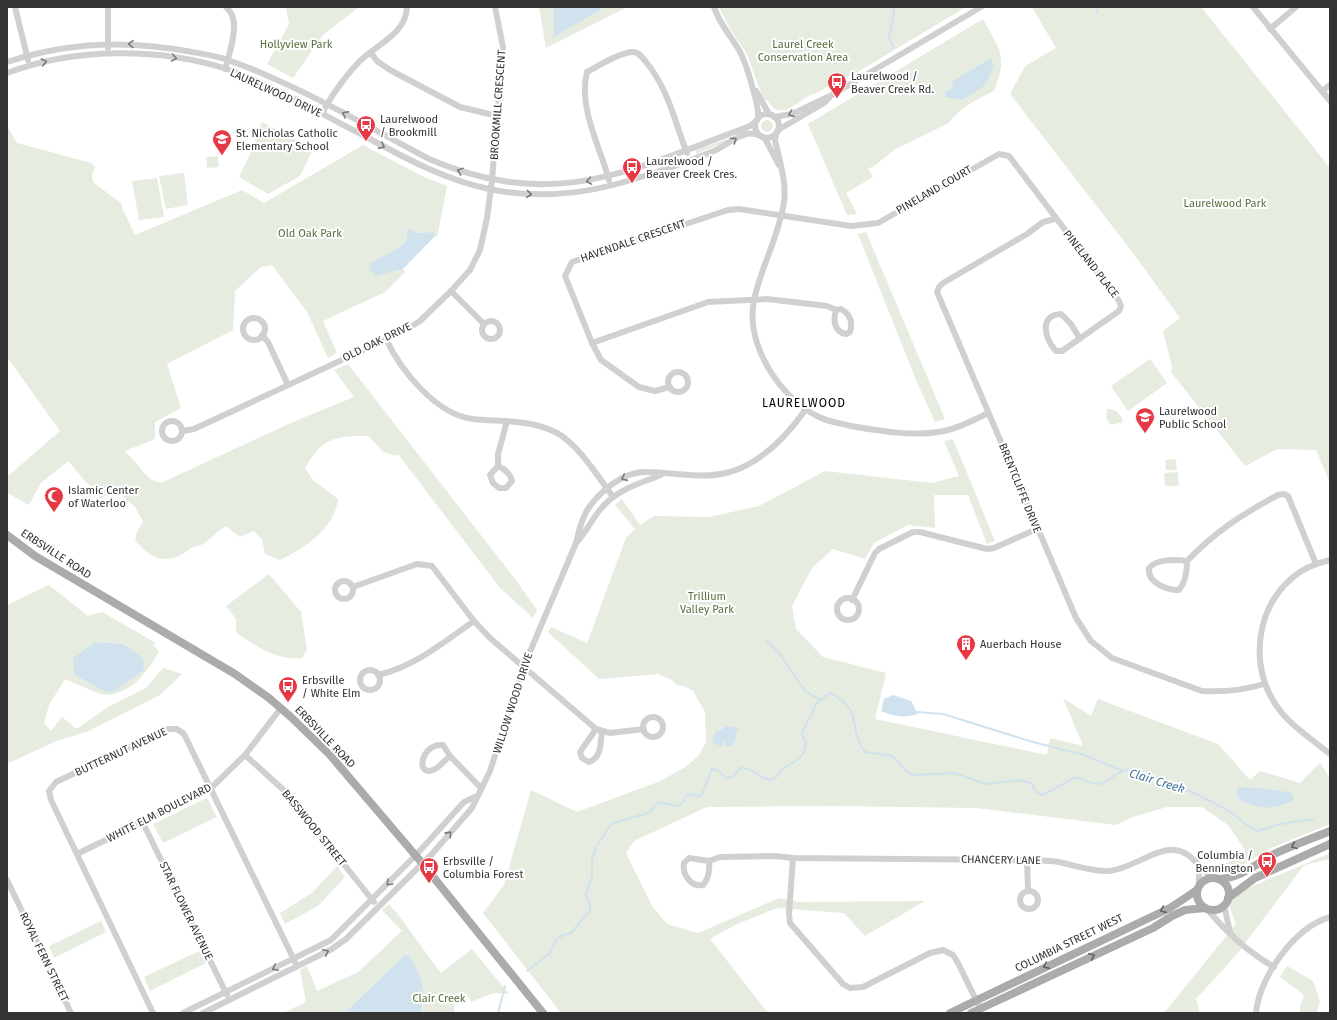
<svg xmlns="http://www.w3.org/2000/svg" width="1337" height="1020" viewBox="0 0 1337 1020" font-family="'Fira Sans',sans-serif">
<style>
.green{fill:#e6ecdf;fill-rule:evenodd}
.water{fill:#cfe2ee}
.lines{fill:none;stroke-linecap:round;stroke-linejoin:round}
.stream{stroke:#cfe2ee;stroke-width:2}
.minor{stroke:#d0d0d0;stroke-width:6}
.major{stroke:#ababab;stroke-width:8}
.oneway{stroke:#7a7a7a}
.oneway2{stroke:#636363}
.labels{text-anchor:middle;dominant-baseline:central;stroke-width:4;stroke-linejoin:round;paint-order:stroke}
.park-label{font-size:11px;fill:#56703f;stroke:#fff}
.poi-label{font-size:11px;fill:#333;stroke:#fff;text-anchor:start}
.street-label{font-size:11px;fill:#333;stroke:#fff}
.neighbourhood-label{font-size:12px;letter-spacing:1px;fill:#000;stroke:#fff}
.water-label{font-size:12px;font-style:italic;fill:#3f7597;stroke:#fff}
</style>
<rect width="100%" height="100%" fill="#fff"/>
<g class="green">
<polygon points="286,7 359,7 323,35 293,78 267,64 289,24"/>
<polygon points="539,7 553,7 554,37 605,7 627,7 546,48"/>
<path d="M719,7H966L861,70L814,94C798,97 783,126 767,100L764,101L747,54L730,29Z"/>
<polygon points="1032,7 1201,7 1330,168 1330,483 1316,450 1278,449 1245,466 1171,372 1172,366 1163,331 1180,318 1133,253 1010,94 1025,66 1056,48"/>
<path d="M983,19C1000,51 1008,56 994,91C978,99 959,107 949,123L894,150L873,167L868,168L873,177L846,193L857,214L847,215L808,124Z"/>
<circle cx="767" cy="126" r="6"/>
<polygon points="262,122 313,149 300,176 268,194 239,177 255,144 256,134"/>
<path d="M7,126L17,143L91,163L95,167L92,175L93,182L122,204V208L135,235L242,190L264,203L363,145L422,176L447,186L437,238L433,232L415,233L400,247L376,276L403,269L405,272L385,292L323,321L337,353L328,358L307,312L272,265L261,267L235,291L233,330L167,364L181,408L155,422V439L125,451L150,479L161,483L293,422L354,397L334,370L348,364L515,579L537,610L533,618L500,588L398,454L397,456L383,452L369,436C335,436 323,437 305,468L313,480L338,499C335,528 305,548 280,560L265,554L262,539L254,531L240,537L226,526C217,531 211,539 203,544C200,546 195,546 191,548C188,550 185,553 181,555C161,565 147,555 135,540L137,532L143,522L135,507L116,491L100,498L68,461L41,483L29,505L7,493V477L60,431L7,357Z"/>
<polygon points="727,139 728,141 696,154 695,150"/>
<polygon points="218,156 219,167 207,168 206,157"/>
<polygon points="184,173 188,205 166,209 159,176"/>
<polygon points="157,178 164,217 139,220 132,181"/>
<polygon points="866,232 945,419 935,422 916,380 858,234"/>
<polygon points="1150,359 1167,383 1128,411 1111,386"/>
<path d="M1107,409C1115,408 1122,414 1123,422L1111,425L1106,418Z"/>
<polygon points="953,439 995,541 987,544 968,495 934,495 935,528 908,525 874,543 865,559 833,549 812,568 792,606 796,629 823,657 886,673 875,719 1047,755 1050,738 1083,746 1063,698 1091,716 1098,699 1218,744 1250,780 1260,771 1300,783 1320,763 1330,778 1330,824 1269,849 1236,869 1227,870 1220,867 1246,851 1228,825 1202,807 1167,807 1133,817 1116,825 976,808 833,806 707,807 634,841 626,853 652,906 667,924 698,933 779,898 798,902 925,901 865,936 844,913 777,908 735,925 710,939 768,1013 561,1013 483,913 504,885 531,790 577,812 658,782 684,768 698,756 706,742 705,712 693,691 684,686 676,685 672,680 658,674 599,679 548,632 551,627 587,643 626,538 635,529 615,505 622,499 640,525 654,516 709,517 759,506 825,471 932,483 959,476 944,441"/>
<polygon points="1176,459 1177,470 1166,470 1165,460"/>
<polygon points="1178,472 1179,486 1165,486 1164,473"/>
<path d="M269,574L301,612L307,650L302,658C279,661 254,646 236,632V619L226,606Z"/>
<path d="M49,585L88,616L102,612L156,643L153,645L159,651C148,671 132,694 106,695C100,695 73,682 65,679L49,705L44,723L51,731L62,717L75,728H78L108,707L146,688L163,668L182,674L160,695L89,731L54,742L7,764V605ZM95,642L123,644L73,658Z"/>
<polygon points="207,798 217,817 163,843 153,824"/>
<polygon points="1330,853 1330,859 1304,865 1237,954 1196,999 1200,1013 1164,1013 1236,924 1228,904 1232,895"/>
<polygon points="337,866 345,877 318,906 285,924 280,913 312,893"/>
<path d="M389,904C408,926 423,950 441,973L472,949L509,994L493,993L471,1002L467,995L455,999L454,1013H421L425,995L355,1004L345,1013H283L306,1002L300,970L307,966L317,991L358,972L402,931L382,910Z"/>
<polygon points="101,921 106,932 54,958 49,946"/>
<polygon points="199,951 206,963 150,991 144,977"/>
<polygon points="1287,966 1313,981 1320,1001 1317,1013 1300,1013 1300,1006 1304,995 1280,977"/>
</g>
<g class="water">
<polygon points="553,7 605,7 554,37"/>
<polygon points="991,58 994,67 984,86 962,100 945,97 945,92 952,88 953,81"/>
<polygon points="409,228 415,233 433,232 436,235 403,269 376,276 369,268 371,263 400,247 407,240 407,230"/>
<polygon points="95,642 123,644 143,658 144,670 113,692 104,691 74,674 73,658"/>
<path d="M893,695L911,701L918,714C904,718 894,717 881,711L884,699Z"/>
<polygon points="727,726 738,728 734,743 729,747 725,746 725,739 722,746 712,743 716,730 719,731"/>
<path d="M1239,787L1268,789L1292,793L1294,800C1272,810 1261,810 1240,800L1236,792Z"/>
<path d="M405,955L410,957C422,979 426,987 421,1013H345Z"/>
</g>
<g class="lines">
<g class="stream">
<polyline points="1096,7 1097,13"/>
<path d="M893,46L889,39C890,28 894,19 894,7"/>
<polyline points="766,640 779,653 806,692 821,700"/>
<polyline points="917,712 943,714 1033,742 1084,755 1121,770"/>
<path d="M527,971L550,953L555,941L563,935L571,933L590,911V906L586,894L592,877V859L596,847L612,823L649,813L658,802L678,806L681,805L687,794L701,796L712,769L719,771L726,778C735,778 735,774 740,768C753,766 761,781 773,780C778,776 780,771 784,768C797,760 804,759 806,742L802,735L803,730L817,703L830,693C865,710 847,729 865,752L893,756L908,773L914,775L955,773L985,784L1018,780L1031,783L1036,792L1043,795L1074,778C1083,776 1089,785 1098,784C1110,782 1115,771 1127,770C1160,776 1198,794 1227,810C1238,816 1245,826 1257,831L1281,824L1314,819"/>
<polyline points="498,1013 505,986"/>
</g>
<g class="minor">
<polyline points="15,7 28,60"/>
<polyline points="108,7 108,48"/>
<path d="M714,7C719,23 730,35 739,50C747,64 751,82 755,97C757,104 759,111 758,119"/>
<polyline points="1253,7 1330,101"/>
<polyline points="1270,29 1296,7"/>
<polyline points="371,53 377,61 390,70 460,107 489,114 498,115"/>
<path d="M7,62C67,42 131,40 192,52C204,54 217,56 228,60C298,85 363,124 429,159C556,213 631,170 750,126L757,120"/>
<path d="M225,69C229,56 237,31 233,18C232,14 229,10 226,7"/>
<path d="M7,73C74,48 155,47 224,68C270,83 314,110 357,132C400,155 441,179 489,189C536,199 585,194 631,180C659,172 687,162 714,151C725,146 735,137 746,134C751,133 756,134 761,136"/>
<polyline points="756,91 769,114"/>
<polyline points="1322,91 1330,85"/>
<path d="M322,114C330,97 347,74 360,61C377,44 406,34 407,7"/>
<circle cx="767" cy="126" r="12"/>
<polyline points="774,117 792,114 832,95 981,7"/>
<polyline points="778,130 824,103 829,98"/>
<path d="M776,133L775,140C779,158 787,184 784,202C779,236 761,267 754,300C745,345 780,398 819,417C829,422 840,423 851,426C880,431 915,437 944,431C960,428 974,420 988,413"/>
<polyline points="764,137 779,165"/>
<path d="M609,180C600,147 578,107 587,72C598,66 622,51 634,52C640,53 642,57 646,62C669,90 674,120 687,153"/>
<path d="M1055,219L1043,222L1027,234L943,283L939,287L937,292L1076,618L1091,641L1112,658L1202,691C1223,692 1245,690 1264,684"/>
<polyline points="451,291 484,324"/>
<circle cx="254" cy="329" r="11"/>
<circle cx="491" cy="330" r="9"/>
<polyline points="262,335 268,342 288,385"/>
<path d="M386,339C401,371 437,415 473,419C502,422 530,419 557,433C579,445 598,477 613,497"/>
<path d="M592,343L708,302L767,299L827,306L836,310C833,320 834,332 846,334L850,332C853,322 850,314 841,309L836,310"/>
<circle cx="678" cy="382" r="10"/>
<path d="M670,387L655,391L639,387L601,360L592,343L565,276L572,262L728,210L739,209L851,226L878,223L999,154L1009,156L1119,301L1121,306L1119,311L1062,351H1056C1045,339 1038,315 1061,314L1071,324L1080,339"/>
<circle cx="172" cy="431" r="10"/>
<polyline points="183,431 194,429 404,331 420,321 451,291 470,270 480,250 487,218 492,180 503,47 495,7"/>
<path d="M498,466C505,469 510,473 512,481L506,488H499L493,483L490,475Z"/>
<polyline points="498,466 498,454 507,421"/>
<path d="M577,542C586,532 591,521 599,511C615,490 638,484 661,475"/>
<path d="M1330,560C1317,563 1302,569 1292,578C1255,610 1250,666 1276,705C1289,725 1312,739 1330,754"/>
<path d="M1187,561C1176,559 1156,559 1149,568C1147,583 1167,590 1179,590C1186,582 1187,571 1187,561C1216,531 1241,515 1278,495L1284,494L1288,496L1316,564"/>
<circle cx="344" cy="590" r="9"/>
<polyline points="353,587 417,564 432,566 474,621 490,638 596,729 610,733 644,729"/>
<circle cx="848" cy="609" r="11"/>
<polyline points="852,600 875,553 879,549 913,532 920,532 987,549 994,548 1037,529"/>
<circle cx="370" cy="680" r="10"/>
<path d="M378,675C414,667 444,642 474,621"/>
<circle cx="653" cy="727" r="10"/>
<path d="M596,729L580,752L582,758L589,762C602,757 600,744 602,732"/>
<polyline points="245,755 287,793 374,902"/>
<path d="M450,756C445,760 439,768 433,770C415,777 421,743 443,745L450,756L481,788"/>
<polyline points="143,823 227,995"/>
<polyline points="77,854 210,789 245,755 281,708"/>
<polyline points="793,858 789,914 790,923 843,984 850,988 863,987 930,953 943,950 953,955 958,963 978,1004"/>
<polyline points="1027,860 1028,890"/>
<path d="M709,861C710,870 709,878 703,885C691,887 682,875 684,863L689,858L709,861L720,857L775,856L793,858L1027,860C1037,861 1048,860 1058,862C1074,865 1093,872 1109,871C1132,869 1154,848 1175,850C1193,852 1199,870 1214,878"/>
<polyline points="1199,866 1199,884"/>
<polyline points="7,880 71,1013"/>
<circle cx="1029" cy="900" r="9"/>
<polyline points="1224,905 1230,932"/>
<path d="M1208,910C1227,933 1248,952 1274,967"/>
<polyline points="153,1013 51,800 49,791 56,782 168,729 177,729 184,734 297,966"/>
<polyline points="183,1013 331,940 416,855 464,802 477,796"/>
<path d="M203,1013L332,949L346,939L432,854L472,808L490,771L524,666L576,543C579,531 581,519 588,509C600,491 623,472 645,472C674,472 701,480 730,472C763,462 787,436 806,409"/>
<path d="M1256,1013C1259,977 1295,927 1330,917"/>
</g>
<g class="major">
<polyline points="7,535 35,556 235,674 269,698 292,718 330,755 422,863 543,1013"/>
<circle cx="1213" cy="894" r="16"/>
<path d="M1219,879C1241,878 1254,865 1272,855C1291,846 1311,839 1330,831"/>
<polyline points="1228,898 1255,878 1330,844"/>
<polyline points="950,1013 1170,908 1197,890"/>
<polyline points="971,1013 1153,928 1172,916 1185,910 1205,908"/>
</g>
</g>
<defs><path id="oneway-chevron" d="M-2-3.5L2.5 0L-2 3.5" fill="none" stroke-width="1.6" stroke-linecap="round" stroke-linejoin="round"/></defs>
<g class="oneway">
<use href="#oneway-chevron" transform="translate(131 44) rotate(-179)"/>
<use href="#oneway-chevron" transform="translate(174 58) rotate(10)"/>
<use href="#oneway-chevron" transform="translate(44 62) rotate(-11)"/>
<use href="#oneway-chevron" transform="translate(345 114) rotate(-151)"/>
<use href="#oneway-chevron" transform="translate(791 114) rotate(160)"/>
<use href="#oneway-chevron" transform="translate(734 140) rotate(-34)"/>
<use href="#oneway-chevron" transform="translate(382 146) rotate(28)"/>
<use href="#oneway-chevron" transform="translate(460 171) rotate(-161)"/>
<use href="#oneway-chevron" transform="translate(589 181) rotate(170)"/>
<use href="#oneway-chevron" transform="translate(529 194) rotate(5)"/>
<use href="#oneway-chevron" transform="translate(624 478) rotate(156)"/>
<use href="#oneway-chevron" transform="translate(449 834) rotate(-48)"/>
<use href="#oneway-chevron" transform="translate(389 883) rotate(135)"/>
<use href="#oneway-chevron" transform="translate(326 952) rotate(-25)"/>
<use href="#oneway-chevron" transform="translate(275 968) rotate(154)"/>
</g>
<g class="oneway2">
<use href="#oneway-chevron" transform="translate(1294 846) rotate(157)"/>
<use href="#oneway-chevron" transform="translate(1163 910) rotate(156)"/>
<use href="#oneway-chevron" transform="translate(1092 956) rotate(-25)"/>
<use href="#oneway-chevron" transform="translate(1046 966) rotate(154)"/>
</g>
<defs>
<g id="bus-pin" transform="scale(1)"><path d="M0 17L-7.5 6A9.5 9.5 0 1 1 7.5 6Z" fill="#e63946" stroke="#fff"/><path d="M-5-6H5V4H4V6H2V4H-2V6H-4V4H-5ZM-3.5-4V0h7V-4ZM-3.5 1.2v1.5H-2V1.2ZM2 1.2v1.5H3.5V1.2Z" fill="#fff"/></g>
<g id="school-pin" transform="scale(1)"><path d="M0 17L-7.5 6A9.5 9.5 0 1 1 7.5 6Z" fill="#e63946" stroke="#fff"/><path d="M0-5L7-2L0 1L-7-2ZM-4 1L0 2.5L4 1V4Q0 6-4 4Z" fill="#fff"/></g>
<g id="mosque-pin" transform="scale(1)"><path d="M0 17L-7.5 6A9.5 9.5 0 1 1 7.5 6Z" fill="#e63946" stroke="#fff"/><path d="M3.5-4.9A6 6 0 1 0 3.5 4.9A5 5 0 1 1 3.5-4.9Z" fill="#fff"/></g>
<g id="building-pin" transform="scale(1)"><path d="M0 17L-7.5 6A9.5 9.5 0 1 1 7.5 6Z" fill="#e63946" stroke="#fff"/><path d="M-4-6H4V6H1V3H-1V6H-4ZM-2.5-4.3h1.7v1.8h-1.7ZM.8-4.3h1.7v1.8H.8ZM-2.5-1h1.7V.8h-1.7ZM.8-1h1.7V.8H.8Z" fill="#fff"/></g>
</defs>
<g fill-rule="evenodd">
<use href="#bus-pin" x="837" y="82"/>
<use href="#bus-pin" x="366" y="125"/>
<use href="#school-pin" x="222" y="139"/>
<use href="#bus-pin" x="632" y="167"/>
<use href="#school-pin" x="1145" y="417"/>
<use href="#mosque-pin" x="54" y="496"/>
<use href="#building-pin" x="966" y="644"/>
<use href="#bus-pin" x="288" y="686"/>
<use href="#bus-pin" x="1267" y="861"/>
<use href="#bus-pin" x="429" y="867"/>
</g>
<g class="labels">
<g class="park-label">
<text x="296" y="44">Hollyview Park</text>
<text x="803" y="44">Laurel Creek<tspan x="803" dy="13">Conservation Area</tspan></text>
<text x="1225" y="203">Laurelwood Park</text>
<text x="310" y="233">Old Oak Park</text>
<text x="707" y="596">Trillium<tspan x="707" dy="13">Valley Park</tspan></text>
<text x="439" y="998">Clair Creek</text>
</g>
<g class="poi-label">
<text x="851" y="76">Laurelwood /<tspan x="851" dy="13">Beaver Creek Rd.</tspan></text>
<text x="380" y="119">Laurelwood<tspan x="380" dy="13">/ Brookmill</tspan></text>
<text x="236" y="133">St. Nicholas Catholic<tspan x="236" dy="13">Elementary School</tspan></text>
<text x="646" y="161">Laurelwood /<tspan x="646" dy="13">Beaver Creek Cres.</tspan></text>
<text x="1159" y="411">Laurelwood<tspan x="1159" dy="13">Public School</tspan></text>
<text x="68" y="490">Islamic Center<tspan x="68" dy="13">of Waterloo</tspan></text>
<text x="980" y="644">Auerbach House</text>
<text x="302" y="680">Erbsville<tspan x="302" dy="13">/ White Elm</tspan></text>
<text x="1253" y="855" text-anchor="end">Columbia /<tspan x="1253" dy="13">Bennington</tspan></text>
<text x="443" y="861">Erbsville /<tspan x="443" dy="13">Columbia Forest</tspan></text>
</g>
<g class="street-label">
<text transform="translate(276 93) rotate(25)">LAURELWOOD DRIVE</text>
<text transform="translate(498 105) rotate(-86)">BROOKMILL CRESCENT</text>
<text transform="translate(934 190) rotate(-30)">PINELAND COURT</text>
<text transform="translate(633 241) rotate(-19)">HAVENDALE CRESCENT</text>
<text transform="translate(1091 264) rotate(52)">PINELAND PLACE</text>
<text transform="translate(377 342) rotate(-26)">OLD OAK DRIVE</text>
<text transform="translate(1020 488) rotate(68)">BRENTCLIFFE DRIVE</text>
<text transform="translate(56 554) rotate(33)">ERBSVILLE ROAD</text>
<text transform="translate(513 703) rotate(-72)">WILLOW WOOD DRIVE</text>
<text transform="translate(325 737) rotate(46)">ERBSVILLE ROAD</text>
<text transform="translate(121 752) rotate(-25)">BUTTERNUT AVENUE</text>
<text transform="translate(159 813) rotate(-27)">WHITE ELM BOULEVARD</text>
<text transform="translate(314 828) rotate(51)">BASSWOOD STREET</text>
<text transform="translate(1001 860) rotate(1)">CHANCERY LANE</text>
<text transform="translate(186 911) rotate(64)">STAR FLOWER AVENUE</text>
<text transform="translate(1069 943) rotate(-26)">COLUMBIA STREET WEST</text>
<text transform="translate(44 957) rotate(64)">ROYAL FERN STREET</text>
</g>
<g class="neighbourhood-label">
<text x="804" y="403">LAURELWOOD</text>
</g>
<g class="water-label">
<text transform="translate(1157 781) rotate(17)">Clair Creek</text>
</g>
</g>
<rect width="1337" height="1020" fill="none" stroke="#333333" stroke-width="16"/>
</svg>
